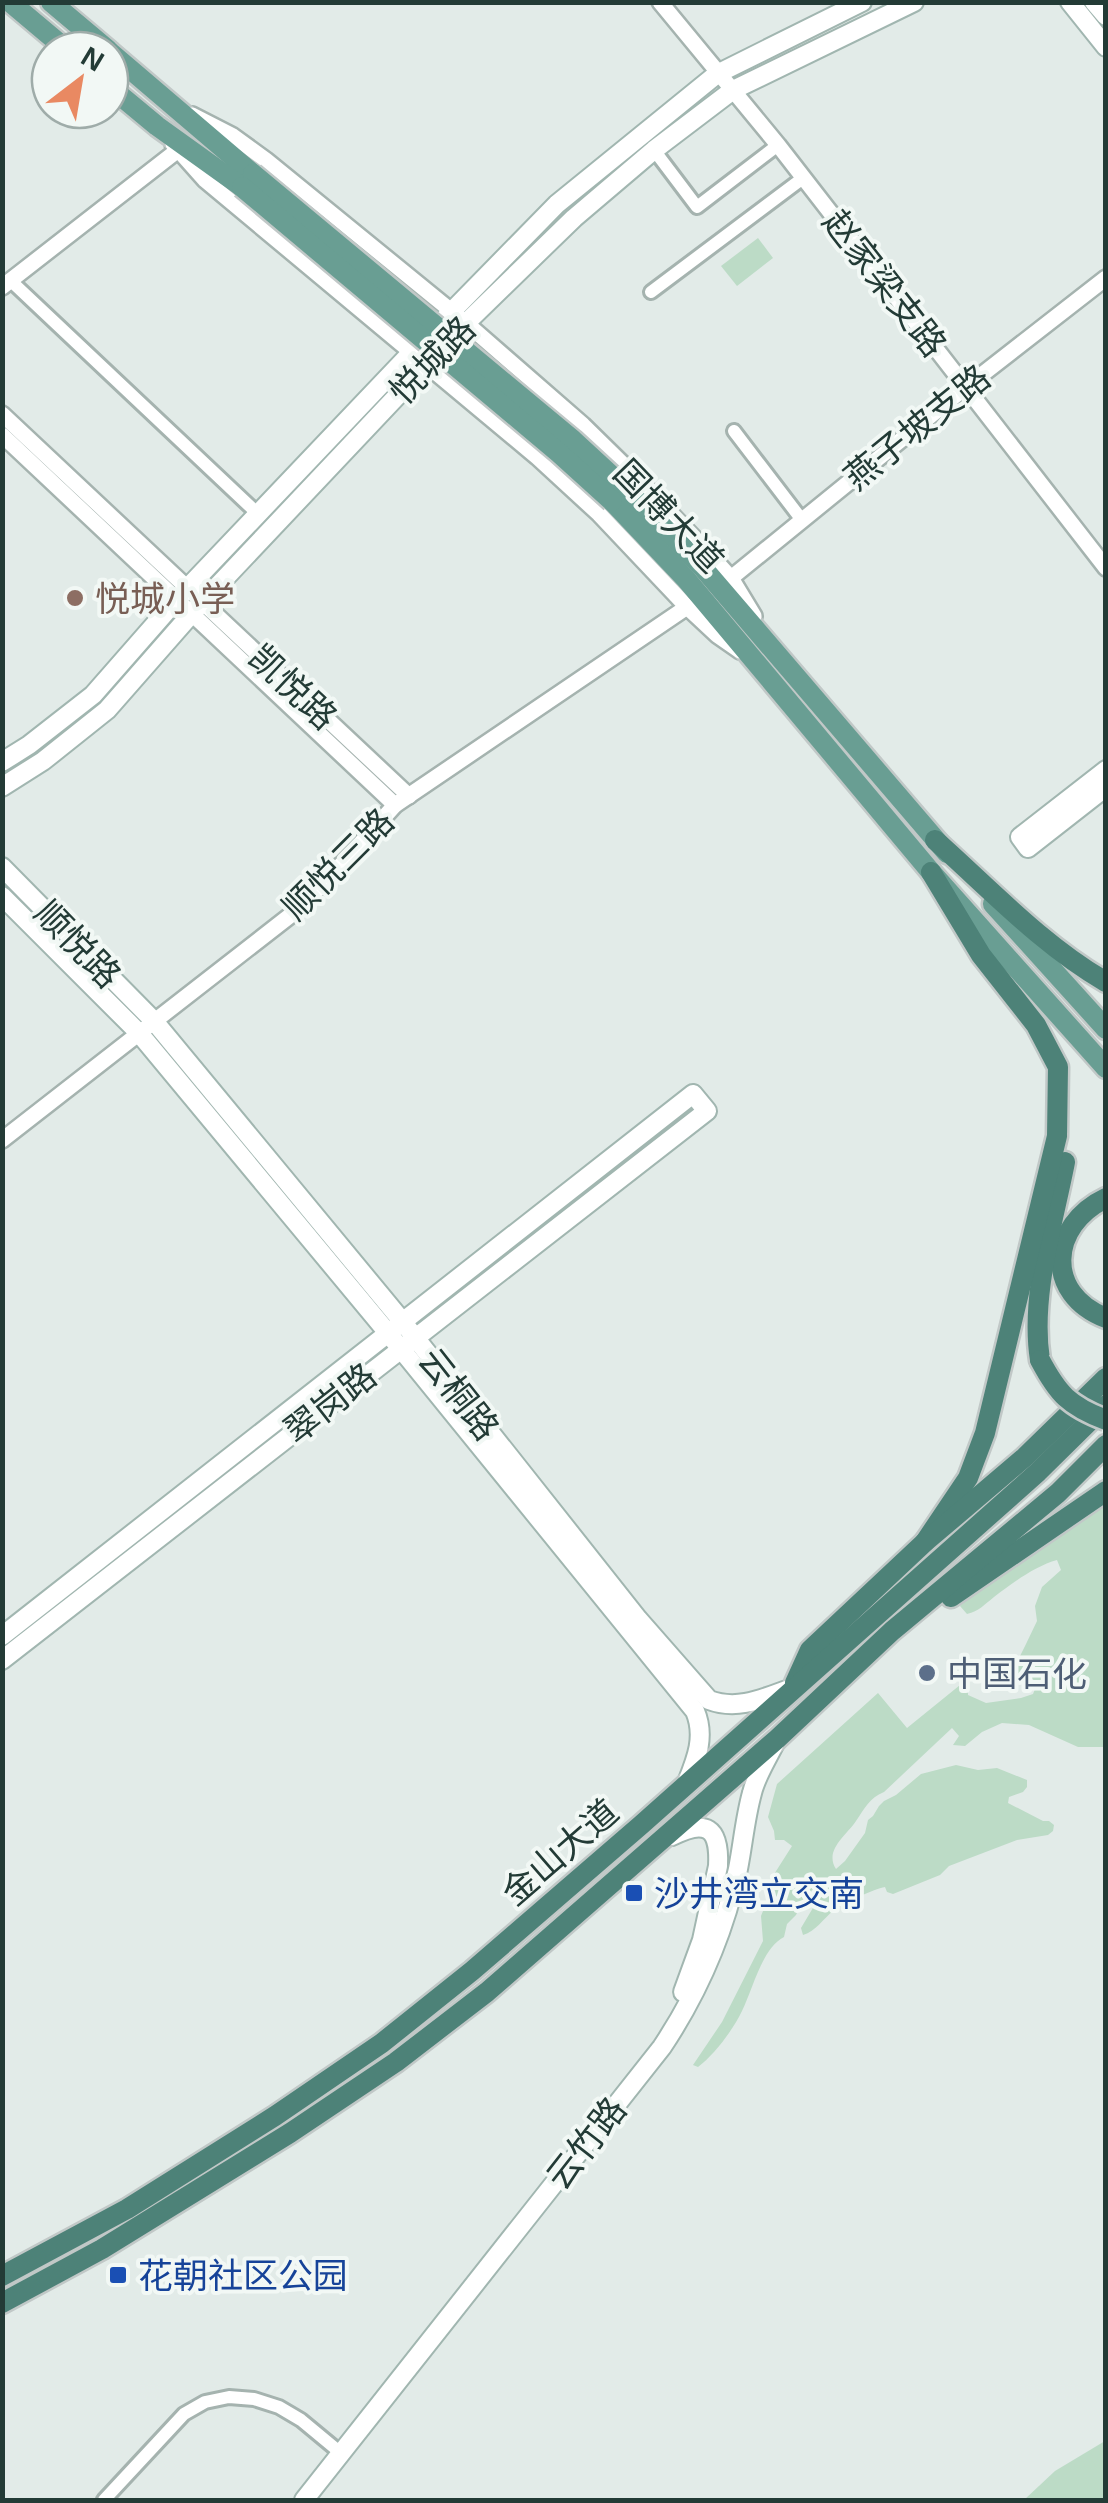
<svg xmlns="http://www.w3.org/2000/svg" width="1108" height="2503" viewBox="0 0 1108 2503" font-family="Helvetica,'Noto Sans SC',sans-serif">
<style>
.green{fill:#bcdbc6}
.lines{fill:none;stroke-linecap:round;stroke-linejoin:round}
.minor-casing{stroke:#a5b3af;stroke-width:18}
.tertiary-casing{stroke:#a5b3af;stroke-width:20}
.secondary-casing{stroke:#a1b6b0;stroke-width:22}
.primary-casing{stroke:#c1c8c7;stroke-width:25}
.trunk-casing{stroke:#c1c8c7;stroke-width:25}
.minor{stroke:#fff;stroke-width:12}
.tertiary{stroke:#fff;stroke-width:15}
.secondary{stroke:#fff;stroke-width:18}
.primary{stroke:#699e93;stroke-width:20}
.trunk{stroke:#4d8278;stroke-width:20}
.primary-bridge-casing{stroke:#c1c8c7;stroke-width:25;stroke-linecap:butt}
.trunk-bridge-casing{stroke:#c1c8c7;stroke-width:25;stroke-linecap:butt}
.primary-bridge{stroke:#699e93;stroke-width:20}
.trunk-bridge{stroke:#4d8278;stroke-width:20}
.education-dot{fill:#8d6e63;stroke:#f2f8f5;stroke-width:4}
.service-dot{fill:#5c6f8a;stroke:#f2f8f5;stroke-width:4}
.transit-dot{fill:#1a4fb4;stroke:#f2f8f5;stroke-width:4}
.labels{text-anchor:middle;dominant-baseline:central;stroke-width:8;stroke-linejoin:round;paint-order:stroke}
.street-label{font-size:35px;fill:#233b36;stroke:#f2f8f5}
.education-label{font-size:35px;fill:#785e54;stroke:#f2f8f5;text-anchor:start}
.service-label{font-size:35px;fill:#4e5e75;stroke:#f2f8f5;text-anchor:start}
.transit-label{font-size:35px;fill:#164399;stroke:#f2f8f5;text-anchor:start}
</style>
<rect width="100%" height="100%" fill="#e2ebe8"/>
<g class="green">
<polygon points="758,238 773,258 737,286 721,266"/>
<path d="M1105,1503V1747H1078L1029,1725L1002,1723L982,1732L965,1746L953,1745L959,1736L952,1728L884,1792C869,1798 865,1808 856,1821C846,1836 824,1850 836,1869L845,1861L865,1833L868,1820L873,1816L879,1806L884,1801L896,1795L921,1774L956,1765L978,1770L997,1768L1027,1780V1787L1023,1792L1009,1797L1008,1803L1043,1821H1049L1054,1825L1053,1831L1048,1835L1017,1840L949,1866L940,1875L893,1894L887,1892L885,1887C874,1889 842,1904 834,1910C823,1919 816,1931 803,1935L801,1928L826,1886L824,1883L806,1894L796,1915L787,1924L784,1937C762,1948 753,1989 742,2011C733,2030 714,2055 698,2067L693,2065L722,2022L763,1941L761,1916L769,1896L771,1879L792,1846L784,1840H775L774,1831L768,1817L777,1784L878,1693L907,1728L965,1681L968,1683V1695L986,1703L1021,1698L1033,1694L1037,1684L1030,1676L1009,1683L1001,1674L1010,1662L1020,1656L1026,1644L1037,1621L1035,1606L1042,1587L1061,1570L1057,1560C1035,1566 1011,1584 994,1597C984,1605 979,1611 967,1614L960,1606L968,1596Z"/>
<polygon points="1105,2441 1105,2500 1024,2500 1055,2471"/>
</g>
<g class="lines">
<g class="minor-casing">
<g id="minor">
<polyline points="654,150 697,207 778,145"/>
<polyline points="11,281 258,514"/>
<polyline points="651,292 803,178"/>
<polyline points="734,431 802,520"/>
<polyline points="104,2500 184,2414 205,2402 229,2397 254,2399 279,2407 301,2420 342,2454"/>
</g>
</g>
<g class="tertiary-casing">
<g id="tertiary">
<polyline points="660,2 778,145 1106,568"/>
<polyline points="192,115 233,136 266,160 466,323 583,425 634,475 712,557 731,578 754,616"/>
<polyline points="173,144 205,180 537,457 599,514 687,607 717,635 740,651"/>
<polyline points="2,287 178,150"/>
<polyline points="2,414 409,796"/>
<polyline points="2,435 395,805"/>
<polyline points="731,578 966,387 1106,278"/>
<polyline points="2,1140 296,911 331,876 395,805 687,607"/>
</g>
</g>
<g class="secondary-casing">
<g id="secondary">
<polyline points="1070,2 1106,47"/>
<polyline points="1094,2 1106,16"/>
<polyline points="2,762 29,745 93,695 178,598 411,353 557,204 717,74 862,2"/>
<polyline points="1106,770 1020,837 1028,848 1106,787"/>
<polyline points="2,787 43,761 107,710 193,612 466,323 574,218 654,150 733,90 914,2"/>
<path d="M2,867L154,1021L402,1321L638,1619L709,1700C738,1711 764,1698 792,1688"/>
<path d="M2,896L139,1033L388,1333L695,1711C706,1737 696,1760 686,1785"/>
<polyline points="2,1636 693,1094 707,1111 2,1660"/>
<path d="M672,1836C706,1819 720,1827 718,1866L702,1940L683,1992"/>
<path d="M304,2500L662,2047C698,1993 724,1933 738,1869C743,1844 745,1818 752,1793C756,1776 767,1759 775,1743"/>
</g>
</g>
<g class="primary-casing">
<g id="primary">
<polyline points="10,2 67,50"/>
<polyline points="51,2 108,50"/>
<polyline points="110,52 253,174"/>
<polyline points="110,87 157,126 242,187"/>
<polyline points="624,487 703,568 947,853"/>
<polyline points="612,501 686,579 931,872 1106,1068"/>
<polyline points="993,904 1106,1029"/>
</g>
</g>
<g class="trunk-casing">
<g id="trunk">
<path d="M935,840C990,889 1042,945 1106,982"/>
<path d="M1106,1198C1049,1225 1044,1294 1106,1318"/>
<path d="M1040,1360C1030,1297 1053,1224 1065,1162"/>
<polyline points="925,1542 968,1478 985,1433 1057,1136 1058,1067 1036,1025 981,955 931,872"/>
<polyline points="951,1597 1106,1491"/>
<polyline points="795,1683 810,1650 925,1542 1025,1457 1106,1378"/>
<polyline points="2,2276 127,2209 275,2116 382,2043 472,1971 641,1825 1038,1472 1106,1405"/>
<polyline points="2,2303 102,2249 290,2133 396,2062 487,1992 777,1739 892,1631 1058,1493 1106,1445"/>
</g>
</g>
<use href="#minor" class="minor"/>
<use href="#tertiary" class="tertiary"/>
<use href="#secondary" class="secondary"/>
<use href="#primary" class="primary"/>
<use href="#trunk" class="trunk"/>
<g class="primary-bridge-casing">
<g id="primary-bridge">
<polyline points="253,174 573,440 624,487"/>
<polyline points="242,187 559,453 612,501"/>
</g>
</g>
<g class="trunk-bridge-casing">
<path id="trunk-bridge" d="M1040,1360C1058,1394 1069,1406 1106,1420"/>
</g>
<use href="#primary-bridge" class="primary-bridge"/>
<use href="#trunk-bridge" class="trunk-bridge"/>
</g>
<circle class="education-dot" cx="75" cy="598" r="10"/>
<circle class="service-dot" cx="927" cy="1673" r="10"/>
<g class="transit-dot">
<rect x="624" y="1883" width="20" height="20" rx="5"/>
<rect x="108" y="2265" width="20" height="20" rx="5"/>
</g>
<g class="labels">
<g class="street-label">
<text transform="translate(885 283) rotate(52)">赵家梁支路</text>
<text transform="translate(432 360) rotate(-46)">悦城路</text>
<text transform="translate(917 427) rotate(-39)">燕子坡支路</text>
<text transform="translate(669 516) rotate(46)">国博大道</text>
<text transform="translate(293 687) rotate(43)">凯悦路</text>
<text transform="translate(338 864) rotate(-45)">顺悦三路</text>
<text transform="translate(78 944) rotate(46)">顺悦路</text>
<text transform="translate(459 1394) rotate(52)">云桐路</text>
<text transform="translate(330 1403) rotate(-38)">翠岗路</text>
<text transform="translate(560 1852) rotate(-41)">金山大道</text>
<text transform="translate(586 2143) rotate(-52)">云竹路</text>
</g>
<g class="education-label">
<text x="95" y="598">悦城小学</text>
</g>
<g class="service-label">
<text x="947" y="1673">中国石化</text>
</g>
<g class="transit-label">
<text x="654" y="1893">沙井湾立交南</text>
<text x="138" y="2275">花朝社区公园</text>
</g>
</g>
<rect width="1108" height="2503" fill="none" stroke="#233b36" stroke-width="10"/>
<g transform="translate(80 80) rotate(31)"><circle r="48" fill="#f2f8f5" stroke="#9faca9" stroke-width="2.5"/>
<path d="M0-8L18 38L0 25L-18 38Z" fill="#e98962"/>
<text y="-15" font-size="28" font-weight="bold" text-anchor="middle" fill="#233b36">N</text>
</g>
</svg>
